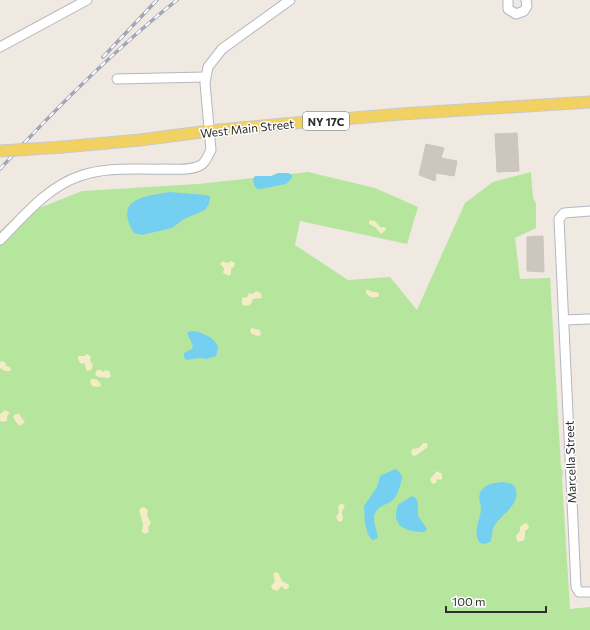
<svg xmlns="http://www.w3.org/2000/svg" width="590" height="630" viewBox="0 0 590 630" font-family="Commissioner,sans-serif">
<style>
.green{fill:#b6e59e}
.sand{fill:#f3ecc5}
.water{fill:#75cff0}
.building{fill:#cbc7bf;stroke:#cbc5ba}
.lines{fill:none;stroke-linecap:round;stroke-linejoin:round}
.minor-casing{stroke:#b4b7c1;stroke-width:11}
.major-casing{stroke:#c9c9c9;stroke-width:13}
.minor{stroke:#fff;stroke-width:9}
.major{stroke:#f2d163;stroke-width:11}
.rail-casing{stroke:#a3a6b8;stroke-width:3.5}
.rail{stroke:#fff;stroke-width:2;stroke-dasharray:6;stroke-linecap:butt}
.major-bridge-casing{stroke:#c9c9c9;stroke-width:13;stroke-linecap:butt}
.major-bridge{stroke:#f2d163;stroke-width:11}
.labels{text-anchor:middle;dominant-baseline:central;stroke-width:3;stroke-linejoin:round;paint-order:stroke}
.shield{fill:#fff;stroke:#6d6d6d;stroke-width:1}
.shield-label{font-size:11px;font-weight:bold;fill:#2e2e2e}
.street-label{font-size:12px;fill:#2e2e2e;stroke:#fff}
</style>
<rect width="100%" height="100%" fill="#efe9e1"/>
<polygon class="green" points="308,172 375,188 418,207 407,244 300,221 295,245 348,280 390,277 417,310 465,203 493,182 531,172 533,198 536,203 536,228 515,238 520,279 550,278 561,467 563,472 562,479 570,609 590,607 590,630 0,630 0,231 14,218 82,191 198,184"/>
<g class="sand">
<polygon points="370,220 375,221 380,227 385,227 386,230 381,234 375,227 369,224 369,222"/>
<polygon points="223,261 227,263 231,261 235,263 234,267 231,269 231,274 229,276 223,273 224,268 220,264"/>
<path d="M366,290H369L373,292H377L379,294V296C374,299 368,297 366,293Z"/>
<polygon points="256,291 261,293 262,298 253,299 251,304 248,306 242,305 242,298 247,297 249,293 253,294"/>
<polygon points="251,328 260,330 261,335 258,336 252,334 250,331"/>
<polygon points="87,354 91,356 90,360 93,366 91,370 88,371 86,370 85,364 80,363 78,359 78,356 84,356"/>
<polygon points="1,361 5,362 6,366 10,367 11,369 10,371 5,371 0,368 0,362"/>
<polygon points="97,370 101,370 103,372 105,370 109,371 111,376 109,378 99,377 95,375"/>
<path d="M92,379C95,378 101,382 101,386L97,387L92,386L90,381Z"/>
<polygon points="5,410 10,413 7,416 7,421 3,422 0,421 0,414"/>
<polygon points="15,414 19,414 25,422 20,426 16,422 13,417"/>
<polygon points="423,443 427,443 428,447 415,456 412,455 411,453 412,449 419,448"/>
<polygon points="437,471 442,474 442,479 440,480 437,479 436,483 433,484 431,482 430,479"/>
<polygon points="340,504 342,504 345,506 342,512 343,519 341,522 338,521 336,517 339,512 338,507"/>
<polygon points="144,507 148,510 147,515 151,523 148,527 149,532 145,534 142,532 143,524 139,510 141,508"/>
<polygon points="525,523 528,524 529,528 525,531 525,537 524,540 519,542 517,541 516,536 520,531 520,527"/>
<polygon points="276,572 279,574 282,581 289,585 289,587 287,589 284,589 282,586 277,591 272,589 271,586 275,582 273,574"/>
</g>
<g class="water">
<polygon points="278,173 288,173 292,175 292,178 286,184 261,189 257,189 254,185 253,179 255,176 271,176"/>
<path d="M169,192L206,195L210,196L209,204L205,210L184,219L172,228L142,235L134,233C114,198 143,197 169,192Z"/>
<path d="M191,331C199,331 215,337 218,347C218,350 217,353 216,356L207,359L199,358L186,360L184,357V353L192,349L193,346L187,333Z"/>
<path d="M396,469C399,471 401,474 402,477C402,481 397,497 393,500C386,506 378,504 374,516C373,520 377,532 378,537L376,539L372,540L368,534L365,524L364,506L377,487L380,476L393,470Z"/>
<path d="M502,482L512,484L515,487C522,504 502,513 494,526C492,530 492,536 491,541L486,544L480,543C472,532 480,522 481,509C481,504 478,499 480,493C484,484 493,483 502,482Z"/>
<path d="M412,496L416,498L418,504V516L427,529L425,532C407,532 390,527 398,505Z"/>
</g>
<g class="building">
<polygon points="517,133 519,171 497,172 495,134"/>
<polygon points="426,144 444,148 441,158 457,161 454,176 436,173 435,181 419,175"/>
<polygon points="543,236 544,272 527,271 527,237"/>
</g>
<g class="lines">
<g class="minor-casing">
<g id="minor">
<polyline points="508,0 508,9 516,14 524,11 527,6 526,0"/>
<polyline points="0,47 87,0"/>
<polyline points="117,79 205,77"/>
<polyline points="590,211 564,213 559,219 576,587 579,592 590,592"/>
<path d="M0,240C24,216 47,187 80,176C107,166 137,170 165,169C175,169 191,171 201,165C206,162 208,155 211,150L205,83L208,67L222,49L290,0"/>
<polyline points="564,320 590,319"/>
</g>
</g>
<g class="major-casing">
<polyline id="major" points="63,147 140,140 209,131 284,124 401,114 590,102"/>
</g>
<use href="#minor" class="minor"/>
<use href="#major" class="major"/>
<g class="rail-casing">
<g id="rail">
<polyline points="103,57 157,0"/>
<path d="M0,169C55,109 113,51 177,0"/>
</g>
</g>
<use href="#rail" class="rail"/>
<g class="major-bridge-casing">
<polyline id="major-bridge" points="0,151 63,147"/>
</g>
<use href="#major-bridge" class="major-bridge"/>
</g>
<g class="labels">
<rect class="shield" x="303" y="112" width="46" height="18" rx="3"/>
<g class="shield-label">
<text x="326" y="121">NY 17C</text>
</g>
<g class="street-label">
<text transform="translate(247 128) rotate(-6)">West Main Street</text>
<text transform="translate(570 462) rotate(-92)">Marcella Street</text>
</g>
</g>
<path d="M446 606v6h100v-6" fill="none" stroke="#2e2e2e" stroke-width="2"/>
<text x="452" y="606" font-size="12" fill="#2e2e2e" stroke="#ffffff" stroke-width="3" paint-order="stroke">100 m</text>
</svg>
